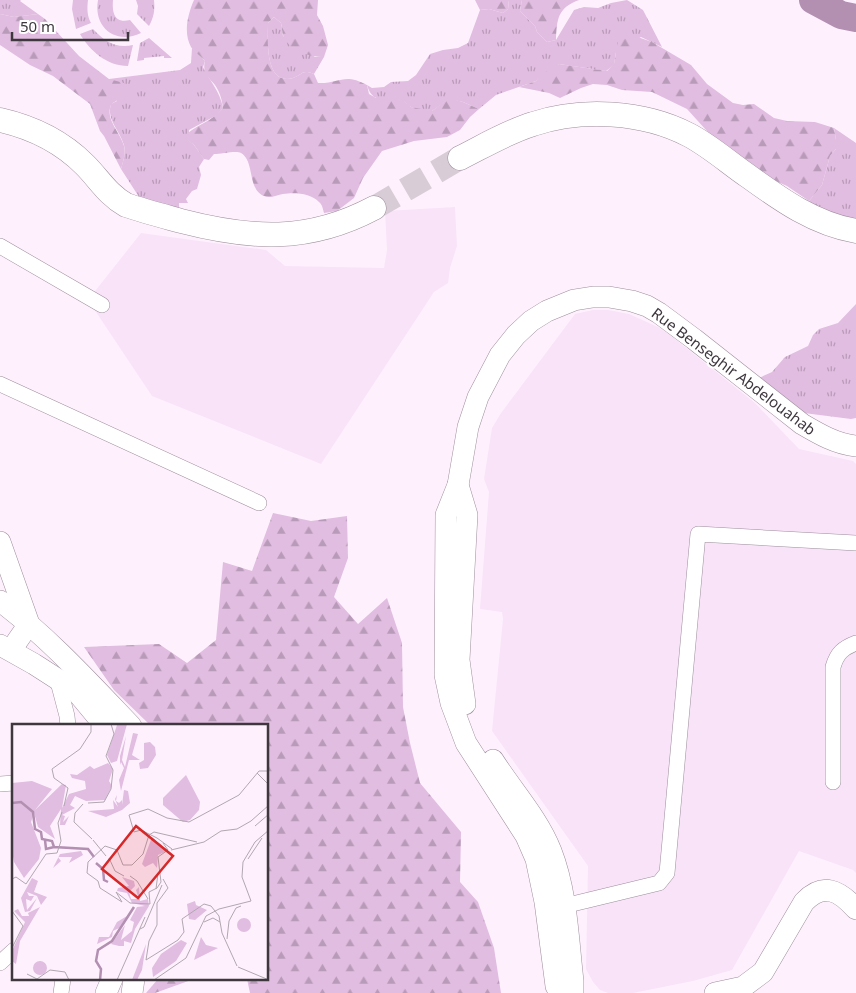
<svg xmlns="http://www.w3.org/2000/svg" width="856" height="993" viewBox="0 0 856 993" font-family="'Noto Sans',sans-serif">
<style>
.built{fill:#f9e3f8}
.grass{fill:url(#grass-tufts)}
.forest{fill:url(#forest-firs)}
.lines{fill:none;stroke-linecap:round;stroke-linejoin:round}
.river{stroke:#b38fb2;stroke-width:28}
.primary-tunnel{stroke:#d8ccd7;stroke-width:24;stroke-dasharray:24 12;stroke-linecap:butt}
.street-casing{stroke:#9d8e9c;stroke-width:16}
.secondary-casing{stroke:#9d8e9c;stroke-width:22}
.primary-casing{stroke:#9d8e9c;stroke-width:25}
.street{stroke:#fff;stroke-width:15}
.secondary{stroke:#fff;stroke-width:21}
.primary{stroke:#fff;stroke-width:24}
.labels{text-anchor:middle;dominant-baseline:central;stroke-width:4.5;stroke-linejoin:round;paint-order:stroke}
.street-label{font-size:15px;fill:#3e383e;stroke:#fff}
.inset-river{fill:none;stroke:#b38fb2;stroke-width:2.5}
.inset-road{fill:none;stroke:#b1a7b1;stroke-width:1}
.view{fill:#d62828;fill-opacity:0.15;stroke:#d62828;stroke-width:2.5}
.inset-edge{fill:none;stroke:#3e383e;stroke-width:2.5}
</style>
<defs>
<pattern id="grass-tufts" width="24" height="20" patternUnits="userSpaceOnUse" patternTransform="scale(1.25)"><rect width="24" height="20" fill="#e1bde1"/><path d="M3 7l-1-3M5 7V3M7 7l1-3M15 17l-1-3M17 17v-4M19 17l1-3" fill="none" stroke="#b89bb8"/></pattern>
<pattern id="forest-firs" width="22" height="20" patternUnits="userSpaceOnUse" patternTransform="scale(1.25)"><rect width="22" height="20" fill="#e1bde1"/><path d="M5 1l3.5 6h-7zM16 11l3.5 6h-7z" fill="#b89bb8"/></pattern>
</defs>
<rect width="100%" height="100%" fill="#fef1fd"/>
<g class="built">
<polygon points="455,207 457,246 450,268 448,283 434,292 321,464 152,396 88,300 141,233 266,250 285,266 384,268 387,250 385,211"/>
<polygon points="593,310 608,310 629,314 658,327 670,335 755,403 799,449 853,461 856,464 856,873 853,870 799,851 732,970 693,981 633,993 608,993 600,990 593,982 586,969 588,866 492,731 503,619 502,612 480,609 489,492 484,479 492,428 501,413 575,314"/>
</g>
<g class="grass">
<polygon points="0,0 21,0 20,1 38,14 14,17 0,14"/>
<path d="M73,0H88C87,8 87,16 91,23L76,29L72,9Z"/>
<path d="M98,0H113C112,12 114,24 130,20L141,33C116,45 93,28 98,0Z"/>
<path d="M136,0H154C155,10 154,17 149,26L137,14L138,6Z"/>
<path d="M509,0H522L520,11L535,26L537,32L547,42L556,40L574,10L584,7L598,8L611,3L627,0L643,10L662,47L641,37L616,52L614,65L606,71L559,64L536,81L496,95L479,109L463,102L449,99L432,111C425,111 416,110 409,106C407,104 406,102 403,101C387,94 374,108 367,85L372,88L384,87L391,82L408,81L416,75L430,54L443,50L458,48L468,43L480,10L489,9L503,13L508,9Z"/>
<path d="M274,17L281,23L283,36L315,57H324L314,74C301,69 303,75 293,78C264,86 268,39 268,23Z"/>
<path d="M93,29C104,41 116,49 133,45L128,66C107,66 90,51 80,34Z"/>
<polygon points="149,38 172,58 164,58 164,56 144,58 144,60 137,61 140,43"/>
<path d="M192,48L205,61L203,67C210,82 220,91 223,108L217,115L189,130L188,140L194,145L204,159L199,167L201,175L197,189L192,191L186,199L188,203H179V210L141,200L121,169C123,162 126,153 124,145C120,131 106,119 111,104L117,101L109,79L180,70L191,63Z"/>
<polygon points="834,128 856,143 856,223 819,211 809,201 822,185 830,156 836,149 836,140"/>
<polygon points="856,304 856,418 851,419 804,413 759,378 772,372 785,357 808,346 813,335 819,329 838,323"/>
</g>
<g class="forest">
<path d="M194,0H318L317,15L323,26L328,45L324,57C309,57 289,51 283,35C282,32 282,27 281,23L274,17L268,23C268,39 264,86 293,78C303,75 301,69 314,74L318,83C339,84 344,72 367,85L369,94L376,98H395L403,100L411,107L432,111L449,98L463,102L479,109L470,117L460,130L447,137L414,141L382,151L363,178L354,198L337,211L324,213C323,209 322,204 319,202C311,193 294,192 283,194C277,195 270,199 264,196C247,189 255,161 241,153C237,150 221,154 214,154L209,160L204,159L194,145L183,137C195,125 212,122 223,108C222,100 220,92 215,85C208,77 202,73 205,61C201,56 194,52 191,47C183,32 188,14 194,0Z"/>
<polygon points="475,0 509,0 508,9 503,13 489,9 480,10"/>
<path d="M522,0H579C557,8 557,20 556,40L547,42L537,32L535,26L520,11Z"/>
<path d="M0,14L14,17L38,14L45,19L79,56L109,79L124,83L128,89C124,101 111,100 110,108C107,121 121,134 124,146C126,154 123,162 121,169L104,136L100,131L90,104L53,76L30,65L0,45Z"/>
<polygon points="629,34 652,42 691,65 707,84 733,103 743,105 754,104 774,118 787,121 815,122 834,128 836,140 836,149 830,156 822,185 809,201 787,186 760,174 716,141 687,109 652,92 622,90 607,85 593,84 581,88 560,98 549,93 519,87 536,81 551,67 559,64 607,71 614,64 618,41"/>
<polygon points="273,513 311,521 347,516 348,558 334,597 358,624 387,598 402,643 403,707 410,743 420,783 461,832 460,882 478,902 494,948 501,993 250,993 247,979 268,979 268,726 150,725 114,690 84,647 159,644 187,663 216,640 223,562 252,571"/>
<polygon points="158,979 194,979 155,993 146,993"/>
</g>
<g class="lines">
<polyline class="river" points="813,0 841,15 856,18"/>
<polyline class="primary-tunnel" points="374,208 460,158"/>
<g class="street-casing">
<g id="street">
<polyline points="0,246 102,305"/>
<polyline points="0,384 259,503"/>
<polyline points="57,678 67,716 68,726"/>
<path d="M833,782V667C837,653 843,648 856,643"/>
<polyline points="0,784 14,783"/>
<polyline points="555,907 564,906 659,883 667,873 698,534 856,543"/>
<polyline points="0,963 14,950"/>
<polyline points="61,993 63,979"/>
</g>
</g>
<g class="secondary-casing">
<g id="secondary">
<polyline points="458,485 467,515 459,660 465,704"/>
<polyline points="0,542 29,624 11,650"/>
<path d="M0,601C48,637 89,682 131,726"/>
<polyline points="0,645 34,664 76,691 105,726"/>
<path d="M493,760C512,790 538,818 551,851C567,892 568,938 573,981V993"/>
<polyline points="106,993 112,979"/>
<polyline points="132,993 134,979"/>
<path d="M560,993L556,986L545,902L536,859L526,836L466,743L451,703L445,675L446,515L458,485L468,427L478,397L500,355L516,335L531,321L547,311L574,300L593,297H609L632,301L647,306L659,313L694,339L802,424C819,434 836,444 856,446"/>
<path d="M715,993L743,987L763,972L804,902C823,882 839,890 856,909"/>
</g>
</g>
<g class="primary-casing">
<g id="primary">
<path d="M0,120C31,127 62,142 85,165C99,179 108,195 126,205C144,211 163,216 181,221C251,239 308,243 374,208"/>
<path d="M460,158C484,146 507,132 533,124C581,108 643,111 689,135C710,146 729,163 748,176C781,200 815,224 856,231"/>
</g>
</g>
<use href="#street" class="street"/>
<use href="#secondary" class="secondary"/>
<use href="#primary" class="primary"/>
</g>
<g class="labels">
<g class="street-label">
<text transform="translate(734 371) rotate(37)">Rue Benseghir Abdelouahab</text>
</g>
</g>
<g transform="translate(12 724)">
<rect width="256" height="256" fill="#fef1fd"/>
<path d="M121,9L126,10L120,31L128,36H117L109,67L107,56L112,44L109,38L108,41V32L114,12L110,36L113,43ZM138,18L143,23L144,31L136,44L128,45L127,39L132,36V19ZM112,66L116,67L118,79L110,86L94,93L76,87L102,85L101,76L106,83L103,75L105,71L104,77L107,79L110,76V81ZM69,127L71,131L57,139L60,133H46L49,137L41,144L48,130Z" fill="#e1bde1"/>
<path d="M115,0L105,37L99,39L95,31L105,1ZM96,39L101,45L97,57L100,62L93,76L74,77L63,72L58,81L63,84L50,91L53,92L51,98L57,92L53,101H48L49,85L38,102L43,115L26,103L22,89L19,98L29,124L27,135L12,154L2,138L0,127V59L20,57L40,65L23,86L50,60L54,61L50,84L57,70L74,65L73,57L60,54L58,50L65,51L78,42L82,45ZM140,113L155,127L146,131L145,144L141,139L133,143L130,140ZM110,153L122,157L123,162L117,168L119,175H127L124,166L127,163L128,177L136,175L137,182L123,205L119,219L112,217V222H107L99,220L113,201L109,216L120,207L122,198L118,196L125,183L133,182L120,179L115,169L105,167L106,164L117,162ZM20,154L26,157L22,168L35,173L29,181L25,172L15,168L17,172H22L19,177L14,175L15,186L25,174L18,187L13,188L9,174ZM183,177L184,181L195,186L183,196L177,195L175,180ZM28,183L8,217L4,240L0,237V227L13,198L2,187L6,185L10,192H17L16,189ZM115,192L107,204L101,207L100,213L85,220L87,213H97L105,198ZM134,220L130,246L125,256H120Z" fill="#e1bde1"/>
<path d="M174,51L188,78L187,86L178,96L171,98L151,81V74Z" fill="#e1bde1"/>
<path d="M189,213L194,221L206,224L182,236ZM169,216L175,219L164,237L141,253L140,244L149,230ZM21 244a7 7 0 1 1 14 0a7 7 0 1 1-14 0Z" fill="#e1bde1"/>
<path d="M225 201a7 7 0 1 1 14 0a7 7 0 1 1-14 0Z" fill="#e1bde1"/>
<path class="inset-river" d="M0,79L9,78L21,88L23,105L29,108L30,115L40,117L42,123L76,125L82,133M33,116L34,125L42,123M84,139L91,145L92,156L96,158M88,256L89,245L84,237L86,226L100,217L122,183"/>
<path class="inset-road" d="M245,49L257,61M76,79L92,78L99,65L101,46L94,32L102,10L99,0M71,80L63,89L62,98L80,115M52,82L56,64L42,54L40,45L68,25L79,8V0M243,102L257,90M137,111L131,130L120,141H111L105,126L93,122L76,138L75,149L86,157L88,164L110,178L104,168L118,179L138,180L137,168L145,164L149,158L146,133L156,126L151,119M137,111L142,108L185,118M81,116L94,132M160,125L145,114L129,106L122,108L117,91L136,85L155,94L177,98L227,71L247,47H257M159,126L192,118L209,107L225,105L239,97L257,81M97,134L103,147L112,152M236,135L250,114M118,152L125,157L136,175M0,155L4,153L14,160L34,130L45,129L49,117L46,99L50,88M144,165L146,149M0,187L11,202L0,224M192,198L201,194L208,198M128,205L132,203L150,161M215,215L217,197L224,184L229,182M134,236L166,216L172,208L170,195L192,180L199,182L207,192L210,209L225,242M134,236L137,217L145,201V179L156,164L151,155M226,243L257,256M15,250L25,255L38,246L53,248L57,256M105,256L133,193M142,256L174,234L194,192L207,185L239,177L230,153L231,138L243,118L257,106"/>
<path class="view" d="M124,102L161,132L126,174L90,145Z"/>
<rect width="256" height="256" class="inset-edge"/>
</g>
<path d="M12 32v8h116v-8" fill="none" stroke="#3e383e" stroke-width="2.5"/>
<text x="20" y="32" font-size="15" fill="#3e383e" stroke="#ffffff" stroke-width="4" paint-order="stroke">50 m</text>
</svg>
